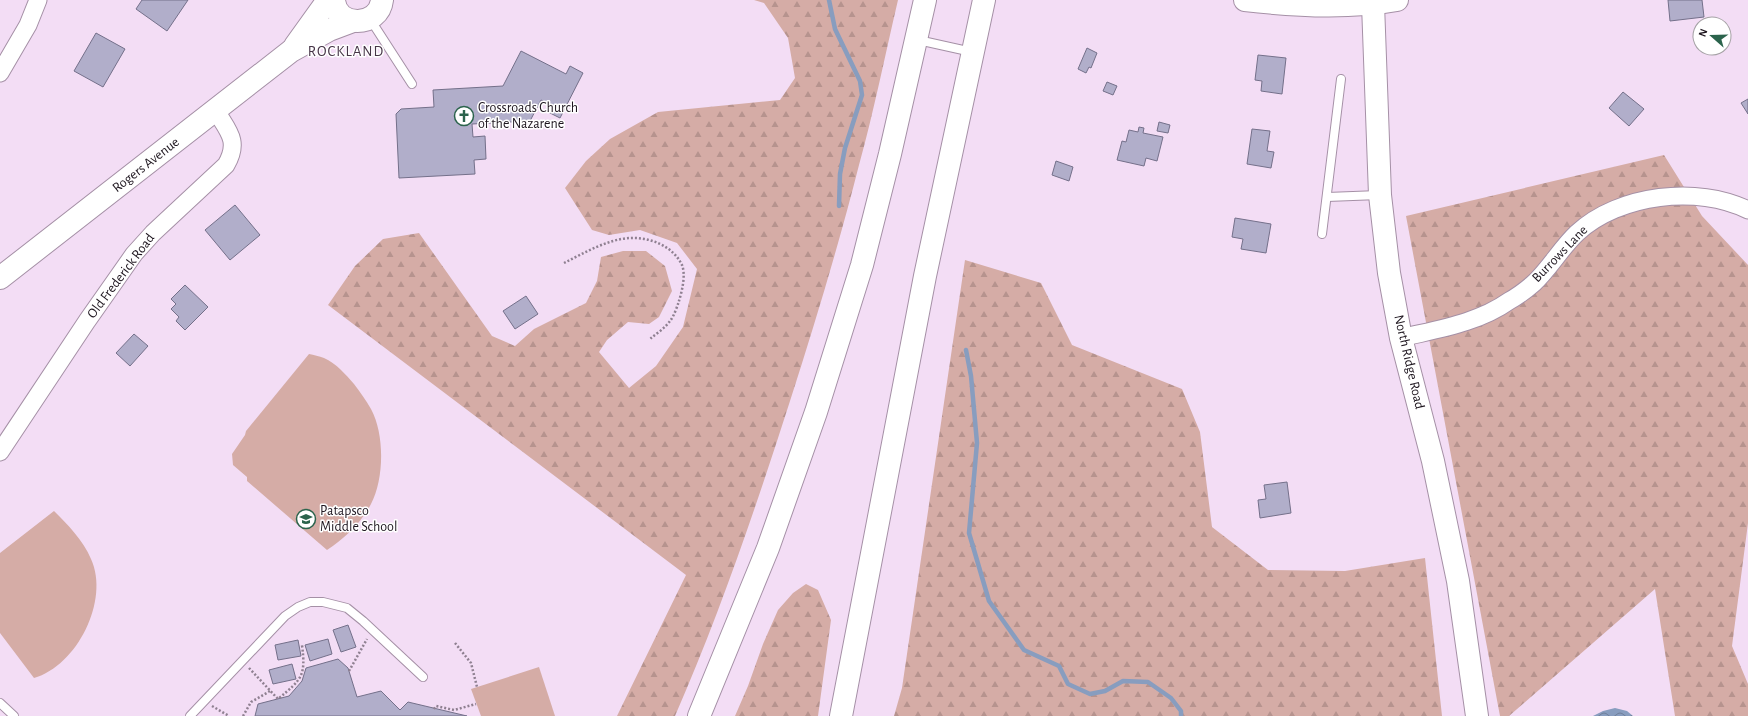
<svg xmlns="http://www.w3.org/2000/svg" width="1748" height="716" viewBox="0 0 1748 716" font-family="'Alegreya Sans',sans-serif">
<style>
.forest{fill:url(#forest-firs)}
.pitch{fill:#d5aca6}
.water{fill:url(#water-waves)}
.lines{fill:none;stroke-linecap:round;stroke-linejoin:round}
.stream{stroke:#889dbf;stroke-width:4.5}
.building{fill:#b1aeca;stroke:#74708a}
.lane-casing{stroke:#a590a6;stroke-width:10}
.street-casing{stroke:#a590a6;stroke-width:19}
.secondary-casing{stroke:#a590a6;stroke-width:24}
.highway-casing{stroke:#a590a6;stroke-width:24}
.path{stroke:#8f8091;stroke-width:2.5;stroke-dasharray:2 2;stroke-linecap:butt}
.lane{stroke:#fff;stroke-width:8}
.street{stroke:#fff;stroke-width:17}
.secondary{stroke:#fff;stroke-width:22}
.highway{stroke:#fff;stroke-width:22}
.labels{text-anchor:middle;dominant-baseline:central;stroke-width:3;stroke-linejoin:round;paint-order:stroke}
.poi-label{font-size:14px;fill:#1e161f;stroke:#fff;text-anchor:start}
.street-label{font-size:14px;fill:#1e161f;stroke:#fff}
.neighbourhood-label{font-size:15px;letter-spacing:1px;fill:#463447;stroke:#fff}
</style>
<defs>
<pattern id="forest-firs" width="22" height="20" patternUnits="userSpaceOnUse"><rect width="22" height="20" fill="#d5aca6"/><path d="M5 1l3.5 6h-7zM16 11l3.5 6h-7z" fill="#b6938e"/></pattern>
<pattern id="water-waves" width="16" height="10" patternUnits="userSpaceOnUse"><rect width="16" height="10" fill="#889dbf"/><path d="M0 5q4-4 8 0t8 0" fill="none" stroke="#6f7f9b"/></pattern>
</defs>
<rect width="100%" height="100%" fill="#f3ddf5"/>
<g class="forest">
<path d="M754,0H898C885,55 874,111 859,165C839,244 815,323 790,401C756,507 720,613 675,716H617L686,575L328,305L355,266L383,239L419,233L492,336L515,346L534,329L586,303L597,281L601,257L623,251H646L665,266L672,291L659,317L649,324L628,322L607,340L599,352L629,388L656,366L683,327L697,269L677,243L640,230L609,235L592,230L565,188L586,161L610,139L658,112L780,100L795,78L788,38L764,3Z"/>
<polygon points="1664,155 1702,216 1748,265 1748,523 1732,646 1748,684 1748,716 1675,716 1655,589 1509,716 1500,716 1406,216"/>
<polygon points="965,260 1041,283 1072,345 1182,389 1200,432 1212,527 1268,570 1345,571 1425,558 1442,716 894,716 902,688"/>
<polygon points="806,584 818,590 831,620 818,716 735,716 748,686 763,644 778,610 793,593"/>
</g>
<g class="pitch">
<path d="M309,354C314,355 319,356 324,358C336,363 346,375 354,384C360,392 366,400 371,409C385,435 384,479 371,504C361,523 344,539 327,550L247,481V477L233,465L232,454L245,435L246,431Z"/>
<path d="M54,511C68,525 83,540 91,559C110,600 77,666 34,678L0,633V553Z"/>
<polygon points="539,667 555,716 481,716 471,689"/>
</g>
<polygon class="water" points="1615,708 1627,711 1633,716 1593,716 1603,711"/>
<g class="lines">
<g class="stream">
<polyline points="829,0 835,29 860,81 862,95 845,148 840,174 839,206"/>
<polyline points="966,350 971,376 977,443 969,533 989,601 1024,650 1059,666 1068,684 1090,694 1105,691 1123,681 1148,682 1171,698 1181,711 1181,716"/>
</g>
</g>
<g class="building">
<polygon points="142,0 188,0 167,31 136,9"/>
<polygon points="1668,0 1702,0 1704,17 1670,21"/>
<polygon points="96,33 125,49 103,87 74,71"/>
<polygon points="1087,48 1097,53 1091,68 1089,67 1086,73 1078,69"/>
<polygon points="521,51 566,74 570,66 583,73 560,118 546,111 549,104 541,100 530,121 472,124 473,137 485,136 486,159 474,160 475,174 399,178 396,114 401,109 434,107 433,90 503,86"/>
<polygon points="1258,55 1286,58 1282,94 1261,91 1262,81 1255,80"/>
<polygon points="1107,82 1117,86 1113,95 1103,91"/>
<polygon points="1623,92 1644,109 1629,126 1609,108"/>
<polygon points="1748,99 1748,114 1741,103"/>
<polygon points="1159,122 1170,125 1168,133 1157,131"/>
<polygon points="1139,127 1144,128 1143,133 1163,137 1157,161 1146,158 1144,166 1117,160 1122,141 1126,142 1129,130 1138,132"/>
<polygon points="1252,129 1270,131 1267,151 1274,152 1271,168 1247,164"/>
<polygon points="1056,161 1073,167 1069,181 1052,175"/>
<polygon points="235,205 260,235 230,260 205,230"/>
<polygon points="1235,218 1271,224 1266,253 1241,249 1243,239 1232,237"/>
<polygon points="185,285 208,307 185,330 176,321 179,317 171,309 176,304 171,299"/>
<polygon points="526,296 538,314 515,329 503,311"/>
<polygon points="134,334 148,346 130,366 116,353"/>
<polygon points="1287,482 1291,513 1260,518 1258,500 1266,499 1264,485"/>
<polygon points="348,625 356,647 341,652 333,630"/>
<polygon points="328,639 332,654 310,661 305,645"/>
<polygon points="298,640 301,656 278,660 275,645"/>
<polygon points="338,659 348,668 357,697 381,691 400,710 408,702 467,716 255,716 258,704 289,696 302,681 306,668"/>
<polygon points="292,664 296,679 273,684 269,670"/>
</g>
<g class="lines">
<g class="lane-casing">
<g id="lane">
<polyline points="370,19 412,84"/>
<polyline points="918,40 972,52"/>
<polyline points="1327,197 1379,195"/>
<polyline points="1322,234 1341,79"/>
<polyline points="0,703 14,716"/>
<polyline points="190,716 285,616 298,607 310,602 323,602 347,608 363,621 423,677"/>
</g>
</g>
<g class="street-casing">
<g id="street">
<polyline points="0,73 28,25 38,0"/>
<path d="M1401,338C1438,329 1478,323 1509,301C1518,296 1526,290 1534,283C1550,268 1561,248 1577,233C1619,194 1698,185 1748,210"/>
<path d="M0,452L87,321L134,254L153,233L226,165C240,141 228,131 216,111"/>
</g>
</g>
<g class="secondary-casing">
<g id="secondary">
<path d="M334,0C336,28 379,28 382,0"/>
<path d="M1245,0C1295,6 1348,9 1397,0"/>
<polyline points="1373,4 1380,195 1389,273 1401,338 1433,461 1458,581 1477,716"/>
<polyline points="295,46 328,0"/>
<polyline points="0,278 291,51 329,30 353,21"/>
</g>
</g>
<g class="highway-casing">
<g id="highway">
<polyline points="699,716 768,548 816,412 862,265 890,154 925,0"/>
<polyline points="841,716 925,276 984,0"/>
</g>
</g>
<g class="path">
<path d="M564,263C584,253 608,239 630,238C650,237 673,246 682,265C686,275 682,291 679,301C677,307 674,316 670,321C665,328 656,334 650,339"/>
<polyline points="455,643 471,663 477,687"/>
<path d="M249,668L278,699C302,679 306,676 302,645"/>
<polyline points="349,671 367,639"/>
<polyline points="212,706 229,716"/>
<polyline points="434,709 436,706 454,710 476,704"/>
<polyline points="243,716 251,702 270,691"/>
</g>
<use href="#lane" class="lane"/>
<use href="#street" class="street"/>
<use href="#secondary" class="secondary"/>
<use href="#highway" class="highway"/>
</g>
<defs>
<g id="church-ring" transform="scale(1)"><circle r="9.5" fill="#fff" stroke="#2b634c" stroke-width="1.5"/><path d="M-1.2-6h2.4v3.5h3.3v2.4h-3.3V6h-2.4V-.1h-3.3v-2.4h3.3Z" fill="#2b634c"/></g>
<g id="school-ring" transform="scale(1)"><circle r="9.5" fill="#fff" stroke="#2b634c" stroke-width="1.5"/><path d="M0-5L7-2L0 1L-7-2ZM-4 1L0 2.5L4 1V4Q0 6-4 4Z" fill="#2b634c"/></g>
</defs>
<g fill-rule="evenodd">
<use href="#church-ring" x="464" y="116"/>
<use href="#school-ring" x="306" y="519"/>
</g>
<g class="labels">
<g class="poi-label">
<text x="478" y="108">Crossroads Church<tspan x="478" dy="16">of the Nazarene</tspan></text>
<text x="320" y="511">Patapsco<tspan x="320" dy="16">Middle School</tspan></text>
</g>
<g class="street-label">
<text transform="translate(146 165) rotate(-38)">Rogers Avenue</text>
<text transform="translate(1560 254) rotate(-46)">Burrows Lane</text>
<text transform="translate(121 276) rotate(-53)">Old Frederick Road</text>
<text transform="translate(1409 362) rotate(77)">North Ridge Road</text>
</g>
<g class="neighbourhood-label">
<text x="346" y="51">ROCKLAND</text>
</g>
</g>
<g transform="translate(1712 36) rotate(290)"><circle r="19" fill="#ffffff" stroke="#a5a2a5"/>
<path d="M0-3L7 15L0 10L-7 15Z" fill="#2b634c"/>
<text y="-6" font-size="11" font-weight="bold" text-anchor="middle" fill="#1e161f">N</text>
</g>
</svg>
